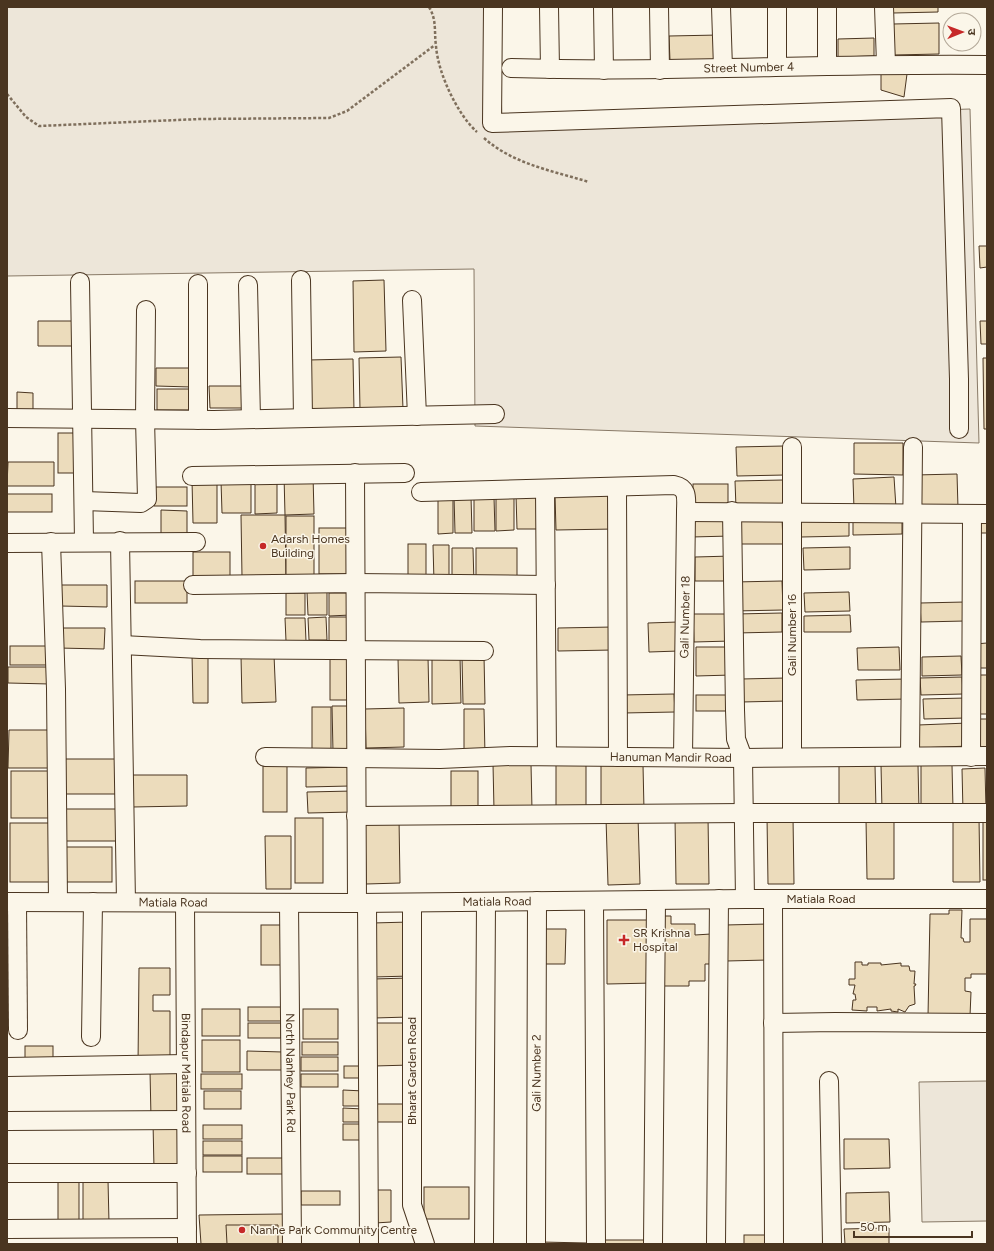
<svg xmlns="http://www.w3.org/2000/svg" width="994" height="1251" viewBox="0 0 994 1251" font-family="Figtree,'Noto Sans Devanagari',sans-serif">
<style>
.green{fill:#ede6d9;stroke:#887966}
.building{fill:#ecdcbc;stroke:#4a3520}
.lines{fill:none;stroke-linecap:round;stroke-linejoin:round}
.minor-casing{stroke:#4a3520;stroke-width:20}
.path{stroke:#7f6f5c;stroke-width:2.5;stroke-dasharray:3 2;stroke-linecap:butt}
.minor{stroke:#fbf6e9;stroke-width:18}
.poi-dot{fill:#c62828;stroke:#fbf6e9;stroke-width:1.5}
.labels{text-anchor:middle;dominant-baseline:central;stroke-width:3;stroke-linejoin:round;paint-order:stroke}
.street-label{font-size:12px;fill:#4a3520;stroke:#fbf6e9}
.poi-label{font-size:12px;fill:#4a3520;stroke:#fbf6e9;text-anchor:start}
</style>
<rect width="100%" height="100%" fill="#fbf6e9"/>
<g class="green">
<polygon points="7,7 499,7 502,124 970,109 979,443 475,426 474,269 7,276"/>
<polygon points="987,1081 987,1221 922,1222 919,1082"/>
</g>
<g class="building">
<polygon points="893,7 938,7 938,12 893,13"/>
<polygon points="939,23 939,54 893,55 893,24"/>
<polygon points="719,35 719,60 670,61 669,36"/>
<polygon points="874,38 874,56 838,57 838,39"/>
<polygon points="881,74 907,74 904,97 881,90"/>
<polygon points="979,246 987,246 987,267 980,268"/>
<polygon points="384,280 386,351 354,352 353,281"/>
<polygon points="38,321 73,321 72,346 38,346"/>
<polygon points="980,321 987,321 987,344 981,344"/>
<polygon points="401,357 403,409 360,410 359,358"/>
<polygon points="983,358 987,358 987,429 984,429"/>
<polygon points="353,359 354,411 309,412 308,360"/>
<polygon points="156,368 191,368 191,387 156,386"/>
<polygon points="209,386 242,386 242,408 210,408"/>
<rect x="157" y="389" width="33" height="21"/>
<polygon points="17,392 33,393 33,414 17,414"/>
<rect x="58" y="433" width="19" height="40"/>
<polygon points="854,443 903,443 903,475 854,474"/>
<polygon points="784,446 785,475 737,476 736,447"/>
<polygon points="8,462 54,462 54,486 7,486"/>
<polygon points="957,474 958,508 915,509 915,475"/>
<polygon points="284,475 313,475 314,514 285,515"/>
<polygon points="894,477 896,508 854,509 853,479"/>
<polygon points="255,479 277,479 277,513 255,514"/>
<polygon points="192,480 217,480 217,523 193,523"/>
<polygon points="783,480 784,507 736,508 735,481"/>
<polygon points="221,481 251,481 251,513 222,513"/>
<rect x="693" y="484" width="35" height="24"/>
<rect x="154" y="487" width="33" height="19"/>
<rect x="7" y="494" width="45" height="18"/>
<polygon points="614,494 614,529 556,530 555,495"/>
<polygon points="496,495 514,495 514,530 496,531"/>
<polygon points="516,495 539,495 540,529 517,529"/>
<polygon points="454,496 471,496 472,533 455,533"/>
<polygon points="438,497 453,497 453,533 438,534"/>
<polygon points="474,497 494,497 495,531 474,531"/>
<polygon points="161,510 187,511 187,540 161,540"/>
<polygon points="241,515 285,515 286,576 242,577"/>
<polygon points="849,515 849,536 801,537 800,516"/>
<polygon points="902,515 902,534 853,535 853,516"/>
<rect x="286" y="516" width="28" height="60"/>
<polygon points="731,516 731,536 691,537 690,517"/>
<polygon points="782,517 783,544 737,544 737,518"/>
<polygon points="976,518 987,518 987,533 977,533"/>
<rect x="319" y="528" width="30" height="46"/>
<rect x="408" y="544" width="18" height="38"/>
<polygon points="433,545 449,545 449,582 434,582"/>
<polygon points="850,547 850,569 804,570 803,548"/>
<polygon points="452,548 473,548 474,584 452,584"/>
<rect x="476" y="548" width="41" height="34"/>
<rect x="193" y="552" width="37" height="25"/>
<polygon points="732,556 732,581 695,581 695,557"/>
<rect x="135" y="581" width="52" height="22"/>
<polygon points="782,581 783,610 734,611 734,582"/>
<polygon points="60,585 107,585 107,607 60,606"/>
<polygon points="307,592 327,592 327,615 308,615"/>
<polygon points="849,592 850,611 805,612 804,593"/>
<rect x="286" y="593" width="19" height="22"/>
<polygon points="329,593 351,593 351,615 329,616"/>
<polygon points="965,602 965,621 921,622 920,603"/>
<polygon points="782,613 782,632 736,633 736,614"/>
<polygon points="693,614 730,614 731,641 694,642"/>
<polygon points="850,615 851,632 804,632 804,616"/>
<polygon points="326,617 327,640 309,640 308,618"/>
<polygon points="329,617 350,617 351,642 329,642"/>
<polygon points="285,618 305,618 306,641 286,641"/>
<polygon points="678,622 679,651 649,652 648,623"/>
<polygon points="613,627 613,650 558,651 558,628"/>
<polygon points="58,628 105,628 104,649 58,648"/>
<polygon points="987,643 987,668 976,668 975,644"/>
<rect x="10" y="646" width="41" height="19"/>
<polygon points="696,647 731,647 732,675 696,676"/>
<polygon points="899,647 900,670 858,670 857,648"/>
<polygon points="192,654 208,654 208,703 193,703"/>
<rect x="330" y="654" width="23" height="46"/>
<polygon points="274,655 276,702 242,703 241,656"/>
<polygon points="432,656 460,656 461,703 432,704"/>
<polygon points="484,656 485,704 463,704 462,657"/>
<polygon points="961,656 962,675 922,676 922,657"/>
<polygon points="428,657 429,702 399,703 398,658"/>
<polygon points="8,667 50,667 50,684 8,683"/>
<polygon points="974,675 987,675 987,714 975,714"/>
<polygon points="962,677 963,694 921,695 920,678"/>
<polygon points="786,678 787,701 741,702 741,679"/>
<polygon points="907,679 908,699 857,700 856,680"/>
<polygon points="674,694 675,712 623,713 622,695"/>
<rect x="696" y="695" width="34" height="16"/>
<polygon points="966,698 966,718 924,719 923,699"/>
<polygon points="332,706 353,706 354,752 333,752"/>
<rect x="312" y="707" width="19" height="43"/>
<polygon points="404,708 404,747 366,748 365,709"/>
<polygon points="464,709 484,709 485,755 464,755"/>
<rect x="973" y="719" width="14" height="29"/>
<polygon points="968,723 969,746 918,748 918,725"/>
<polygon points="9,730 55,730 55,768 8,768"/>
<rect x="65" y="759" width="53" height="35"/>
<polygon points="493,764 531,764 532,810 494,810"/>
<rect x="556" y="765" width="30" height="44"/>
<polygon points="601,765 643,765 644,810 601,810"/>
<polygon points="839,765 875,765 876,811 839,812"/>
<polygon points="881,765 918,765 919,811 882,811"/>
<polygon points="921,765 952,765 953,809 921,810"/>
<rect x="263" y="766" width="24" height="46"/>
<polygon points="349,767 350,786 306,787 306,768"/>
<polygon points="985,768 986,811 963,812 962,769"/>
<rect x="11" y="771" width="44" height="47"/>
<rect x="451" y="771" width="27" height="44"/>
<polygon points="132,775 187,775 187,806 132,807"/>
<polygon points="353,791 354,812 308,813 307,792"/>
<rect x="61" y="809" width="56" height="32"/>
<rect x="983" y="816" width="4" height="64"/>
<polygon points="638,817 640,884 608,885 606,818"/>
<polygon points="708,817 709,884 676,884 675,818"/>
<polygon points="767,817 793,817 794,884 768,884"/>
<rect x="295" y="818" width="28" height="65"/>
<polygon points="399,818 400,883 366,884 365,819"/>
<polygon points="953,818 979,818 980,882 953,882"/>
<polygon points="866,819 894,819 894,879 867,879"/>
<rect x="10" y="823" width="44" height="59"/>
<polygon points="265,836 291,836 291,889 266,889"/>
<rect x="60" y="847" width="52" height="35"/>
<polygon points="949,910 962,910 961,938 963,938 964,942 970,942 970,919 987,919 987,974 971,974 971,978 965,978 965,991 971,992 970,1016 928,1016 930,914 949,914"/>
<polygon points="658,916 671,916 671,924 695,924 695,935 711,934 711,964 705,964 705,981 689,981 689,986 658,986"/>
<polygon points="607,920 653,920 654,983 607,984"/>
<polygon points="410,922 411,976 373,977 372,923"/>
<polygon points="768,924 769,960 726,961 725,925"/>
<rect x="261" y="925" width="24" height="40"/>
<polygon points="545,929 566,929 565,964 545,964"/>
<polygon points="855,962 862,962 862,965 868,965 868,963 881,963 881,965 901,963 901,966 909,966 910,971 915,971 914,984 916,984 915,986 914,986 915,1004 909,1006 905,1012 898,1009 898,1012 891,1011 891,1009 877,1011 877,1007 867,1007 867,1011 852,1010 853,1000 856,1000 855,994 853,994 855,985 849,985 849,979 855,979"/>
<polygon points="139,968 170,968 170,995 153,995 153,1011 170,1011 170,1065 138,1065"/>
<polygon points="409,978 409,1017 374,1018 373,979"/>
<rect x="248" y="1007" width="33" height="14"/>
<rect x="202" y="1009" width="38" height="27"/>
<rect x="303" y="1009" width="35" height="30"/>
<rect x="248" y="1023" width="33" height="15"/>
<polygon points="373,1023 410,1023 411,1065 374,1066"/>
<rect x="202" y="1040" width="38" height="32"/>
<rect x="302" y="1042" width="36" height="13"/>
<rect x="25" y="1046" width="28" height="16"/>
<polygon points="247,1051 283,1052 283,1070 247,1070"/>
<rect x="301" y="1057" width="37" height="14"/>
<rect x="344" y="1066" width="21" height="12"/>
<polygon points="182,1070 182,1117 151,1118 150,1071"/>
<rect x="201" y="1074" width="41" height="15"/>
<rect x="301" y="1074" width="37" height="13"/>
<polygon points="343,1090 364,1091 364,1106 343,1106"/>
<rect x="204" y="1091" width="37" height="18"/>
<rect x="373" y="1104" width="34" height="18"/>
<polygon points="343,1108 363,1109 363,1122 343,1122"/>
<polygon points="153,1122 180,1122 181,1169 154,1169"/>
<rect x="343" y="1124" width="20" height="16"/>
<rect x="203" y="1125" width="39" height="14"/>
<polygon points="844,1139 889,1139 890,1168 844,1169"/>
<rect x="203" y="1141" width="39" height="14"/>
<rect x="203" y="1156" width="39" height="16"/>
<rect x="247" y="1158" width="42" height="16"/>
<rect x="58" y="1178" width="21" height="48"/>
<polygon points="83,1180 108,1180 109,1223 83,1223"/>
<rect x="424" y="1187" width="45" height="32"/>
<polygon points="375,1190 391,1190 391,1222 375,1223"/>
<rect x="301" y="1191" width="39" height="14"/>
<polygon points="889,1192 890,1222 846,1223 846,1193"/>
<polygon points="283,1214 283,1244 201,1244 199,1215"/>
<polygon points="226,1225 278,1225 278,1244 227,1244"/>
<polygon points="889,1228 889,1244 845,1244 844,1229"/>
<rect x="744" y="1235" width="26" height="9"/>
<rect x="604" y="1240" width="45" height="4"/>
<polygon points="541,1242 587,1243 587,1244 541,1244"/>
</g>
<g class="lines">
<g class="minor-casing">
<g id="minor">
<polyline points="493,7 492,123 951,108 959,379 959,429"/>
<polyline points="549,7 550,69"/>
<polyline points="603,7 604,70"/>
<polyline points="659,7 660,70"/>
<polyline points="721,7 723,68"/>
<polyline points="777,7 777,66"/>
<polyline points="827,7 827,66"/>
<polyline points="884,7 886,64"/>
<path id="s1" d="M511,68C670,73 828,63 987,65"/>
<polyline points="301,280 303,418"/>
<polyline points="80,282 84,541"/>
<polyline points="198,284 198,420"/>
<polyline points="248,285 251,419"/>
<polyline points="412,300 417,416"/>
<polyline points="7,418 214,420 495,414"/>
<polyline points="355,473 357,903"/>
<polyline points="192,476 405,473"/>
<polyline points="617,488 618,757"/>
<polyline points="545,489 547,756"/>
<path d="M421,492L674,485C689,488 686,499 686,512L683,757"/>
<polyline points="84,501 141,503 147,499 145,419 146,310"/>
<polyline points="732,511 735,710 736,739 743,758 745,899"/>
<polyline points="686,512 987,514"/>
<polyline points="120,541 126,902"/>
<polyline points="51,542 56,689 58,902"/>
<polyline points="7,543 196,542"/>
<polyline points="193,585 355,583 546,585"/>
<polyline points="122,645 200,649 484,651"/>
<polyline points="910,756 913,447"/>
<path id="s2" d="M265,757L440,759L511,756L743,758L987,756"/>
<polyline points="792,757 792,447"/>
<polyline points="971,757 972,515"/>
<polyline points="356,816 744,813 987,813"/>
<polyline points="773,899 774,1244"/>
<polyline points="594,901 596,1244"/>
<path id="s3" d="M7,902L357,903L745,899H987"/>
<polyline points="17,902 18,1030"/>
<path id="s4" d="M185,903L187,1244"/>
<path id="s5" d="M289,903L292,1244"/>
<polyline points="367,903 369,1244"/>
<polyline points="412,903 412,1205 425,1244"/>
<polyline points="773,1023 835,1022 987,1023"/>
<polyline points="91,1037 93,902"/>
<polyline points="7,1067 186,1064"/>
<polyline points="829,1081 832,1244"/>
<polyline points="7,1121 186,1120"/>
<polyline points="7,1173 187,1173"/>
<polyline points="7,1229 187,1228"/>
<polyline points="484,1244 486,902"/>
<path id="s6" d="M536,1244L537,901"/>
<polyline points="653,1244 656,900"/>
<polyline points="716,1244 719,899"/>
</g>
</g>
<g class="path">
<path d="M429,7C437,20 434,32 436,46C438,73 457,114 477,132"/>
<polyline points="7,94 26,117 39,126 200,119 329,118 347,111 435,45"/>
<path d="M484,138C513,164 553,171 589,182"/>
</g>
<use href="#minor" class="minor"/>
</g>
<g class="poi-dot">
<circle cx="263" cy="546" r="4"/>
<path d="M622 934h4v4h4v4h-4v4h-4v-4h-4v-4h4z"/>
<circle cx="242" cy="1230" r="4"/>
</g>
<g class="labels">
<g class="street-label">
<text stroke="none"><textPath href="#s1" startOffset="238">Street Number 4</textPath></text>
<text transform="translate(685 617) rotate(-89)">Gali Number 18</text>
<text transform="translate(792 635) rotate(-90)">Gali Number 16</text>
<text stroke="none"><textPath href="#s2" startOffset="406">Hanuman Mandir Road</textPath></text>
<text stroke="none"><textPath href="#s3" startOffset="814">Matiala Road</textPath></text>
<text stroke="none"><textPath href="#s3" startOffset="490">Matiala Road</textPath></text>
<text stroke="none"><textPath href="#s3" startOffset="166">Matiala Road</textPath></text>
<text transform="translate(412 1071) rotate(-90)">Bharat Garden Road</text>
<text stroke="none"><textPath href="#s4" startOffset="170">Bindapur Matiala Road</textPath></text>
<text stroke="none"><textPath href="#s5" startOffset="170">North Nanhey Park Rd</textPath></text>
<text stroke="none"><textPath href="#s6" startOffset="171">Gali Number 2</textPath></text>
</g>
<g class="poi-label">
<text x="271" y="539">Adarsh Homes<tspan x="271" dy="14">Building</tspan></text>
<text x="633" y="933">SR Krishna<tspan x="633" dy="14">Hospital</tspan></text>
<text x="250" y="1230">Nanhe Park Community Centre</text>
</g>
</g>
<rect width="994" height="1251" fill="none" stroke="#4a3520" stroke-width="16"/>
<g transform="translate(962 32) rotate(89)"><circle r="19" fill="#fbf6e9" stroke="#b4a999"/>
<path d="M0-3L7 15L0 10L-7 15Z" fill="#c62828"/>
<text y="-6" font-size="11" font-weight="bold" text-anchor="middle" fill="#4a3520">उ</text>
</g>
<path d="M854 1231v6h118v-6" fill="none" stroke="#4a3520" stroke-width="2"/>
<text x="860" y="1231" font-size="12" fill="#4a3520" stroke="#fbf6e9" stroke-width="3" paint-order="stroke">50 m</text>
</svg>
